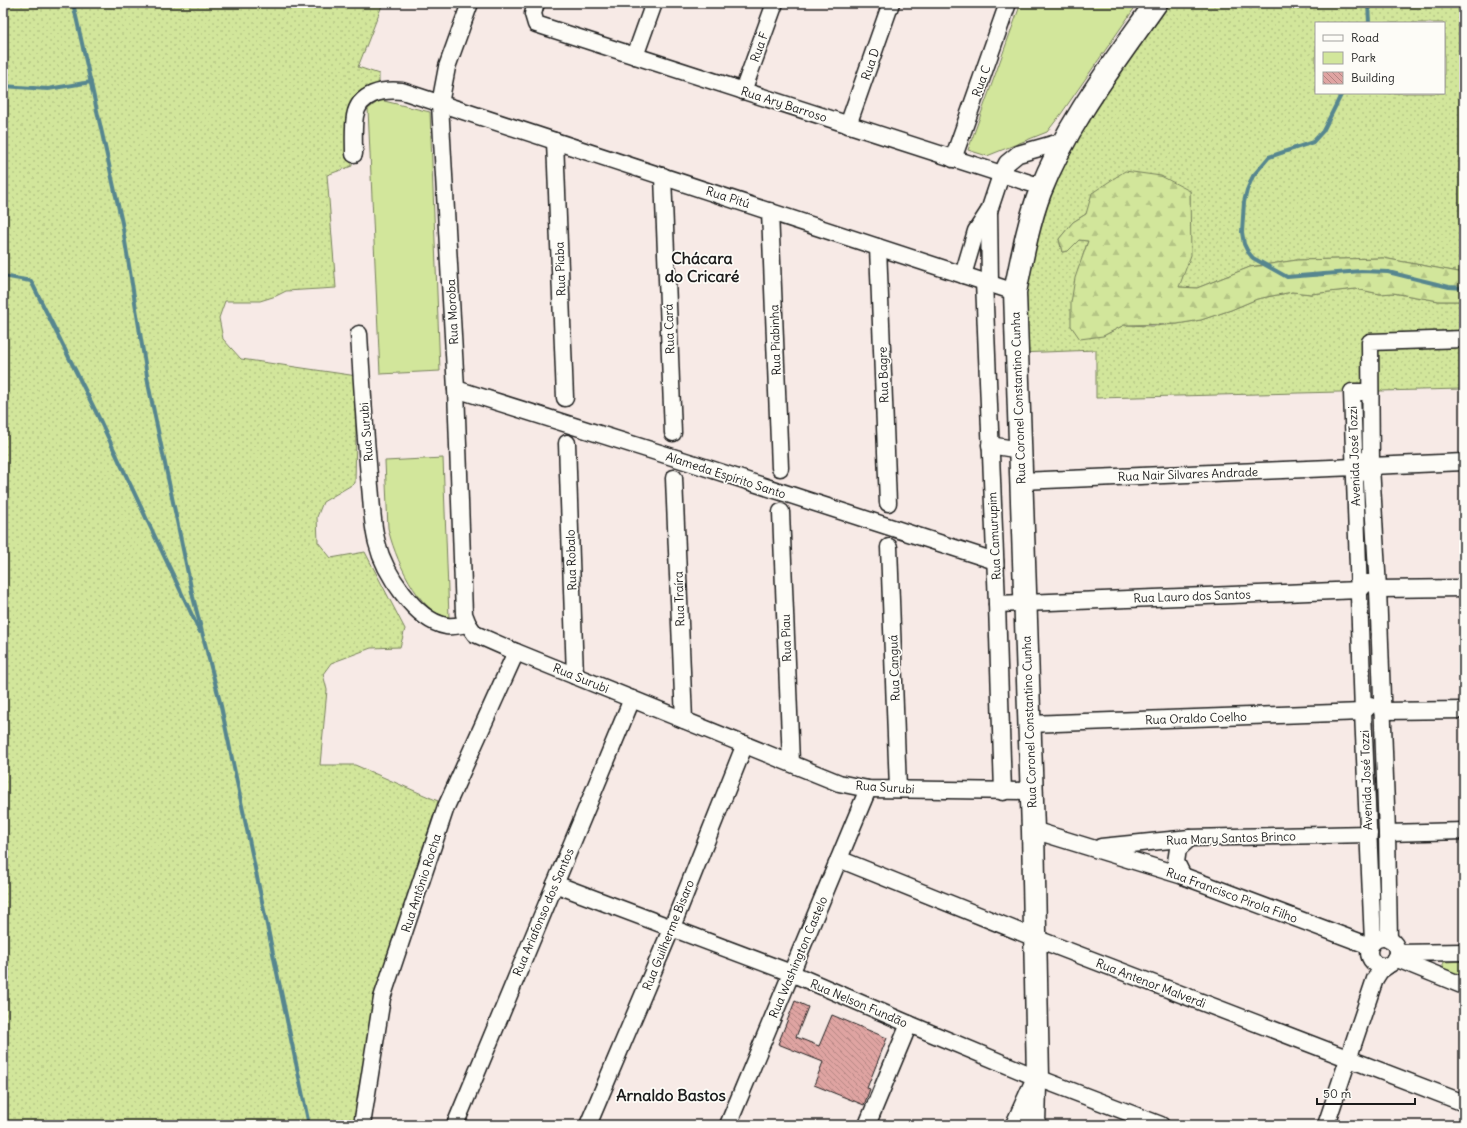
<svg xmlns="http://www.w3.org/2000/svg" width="1467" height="1128" viewBox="0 0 1467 1128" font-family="Delius,sans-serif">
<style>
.grass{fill:url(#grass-dots);stroke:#77815c;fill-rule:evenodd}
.forest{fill:url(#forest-firs);stroke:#77815c}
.park{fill:#d2e69b;stroke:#77815c}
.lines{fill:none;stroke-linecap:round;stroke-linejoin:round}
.stream{stroke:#57868f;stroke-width:4}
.building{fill:url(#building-back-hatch);stroke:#1c1c1c}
.street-casing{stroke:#1c1c1c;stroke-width:19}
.secondary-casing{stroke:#1c1c1c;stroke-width:25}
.street{stroke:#fdfcf7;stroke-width:16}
.secondary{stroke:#fdfcf7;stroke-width:22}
.labels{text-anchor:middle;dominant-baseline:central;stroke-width:3.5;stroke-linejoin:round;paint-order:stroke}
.street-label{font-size:12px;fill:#1c1c1c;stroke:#fdfcf7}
.district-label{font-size:16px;font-weight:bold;fill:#1c1c1c;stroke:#fdfcf7}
</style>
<defs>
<pattern id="grass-dots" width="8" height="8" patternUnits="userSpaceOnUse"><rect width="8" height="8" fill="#d2e69b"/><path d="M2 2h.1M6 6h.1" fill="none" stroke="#b4c585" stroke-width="1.8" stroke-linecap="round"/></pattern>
<pattern id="forest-firs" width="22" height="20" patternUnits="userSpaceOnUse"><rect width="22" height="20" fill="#d2e69b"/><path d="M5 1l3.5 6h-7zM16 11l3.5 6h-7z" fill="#b4c585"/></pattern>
<pattern id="building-back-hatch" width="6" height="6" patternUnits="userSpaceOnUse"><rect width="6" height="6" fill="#dfa4a2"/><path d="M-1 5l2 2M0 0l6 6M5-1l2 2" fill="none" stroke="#b48583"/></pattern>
</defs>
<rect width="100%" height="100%" fill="#f7eae6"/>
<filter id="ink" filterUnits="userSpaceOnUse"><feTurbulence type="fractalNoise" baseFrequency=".025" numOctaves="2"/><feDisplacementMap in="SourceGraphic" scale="8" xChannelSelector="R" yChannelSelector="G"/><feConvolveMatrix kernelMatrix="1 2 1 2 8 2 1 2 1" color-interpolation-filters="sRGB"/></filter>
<g filter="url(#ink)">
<g class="grass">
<polygon points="3,3 383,3 358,67 379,74 379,89 360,102 352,138 352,166 327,175 336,288 286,291 276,296 260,301 225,301 219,318 223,339 241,359 357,376 355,483 323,502 317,517 318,542 331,558 365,552 405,629 400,647 371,648 331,663 323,674 327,690 320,765 355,765 438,801 380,981 359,1086 354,1125 3,1125"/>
<path d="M1166,3H1464V273L1383,258L1297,260L1250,267L1197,288L1179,287L1190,209V191L1087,211L1086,214L1073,222L1059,239L1062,252L1068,251L1079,240L1088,241L1083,255L1103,336L1124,325L1153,326L1177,324L1201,320L1231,310L1257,299L1292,292L1311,294L1356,289L1380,294L1393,293L1439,301H1464V356L1461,389L1096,398V350L1018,353L1021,278L1041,210L1072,139ZM1316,23H1444V93H1316Z"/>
</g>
<polygon class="forest" points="1125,171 1161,176 1190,191 1191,255 1179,287 1197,288 1250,267 1297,260 1383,258 1464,273 1464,301 1439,301 1393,293 1380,294 1356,289 1311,294 1292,292 1257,299 1231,310 1201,320 1177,324 1124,325 1103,336 1080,339 1071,326 1071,303 1075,278 1088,241 1079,240 1068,251 1062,252 1059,239 1073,222 1086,214 1092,193"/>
<g class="park">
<polygon points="1021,3 1138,3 1061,114 1047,132 987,156 968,150"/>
<polygon points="380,100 430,112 440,371 380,374 368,109"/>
<path d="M443,458L449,617C419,616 393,553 388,528L385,461Z"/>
<polygon points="1464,961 1464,977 1443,968 1443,964 1444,962"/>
</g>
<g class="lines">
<g class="stream">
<polyline points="73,3 122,223 149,388 193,597 221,706 309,1125"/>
<polyline points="1368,3 1369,23"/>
<polyline points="3,86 48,89 91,82"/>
<polyline points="1342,93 1323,131 1313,142 1269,157 1253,176 1247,190 1244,202 1242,232 1244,244 1248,252 1253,258 1287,277 1361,271 1388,272 1449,287 1464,288"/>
<polyline points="3,276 31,281 97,414 200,632"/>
</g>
</g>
<polygon class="building" points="795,1001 808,1007 796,1037 819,1046 832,1015 887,1038 867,1088 870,1089 864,1105 814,1085 823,1062 778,1044"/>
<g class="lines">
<g class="street-casing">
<g id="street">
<polyline points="470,3 447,67 440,104 456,389 464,614 468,624 475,634 516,652 839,783 868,789 1031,791"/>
<polyline points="536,3 533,14 536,24 1042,187"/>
<polyline points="635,56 654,3"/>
<polyline points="743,91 775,3"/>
<polyline points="848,125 891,3"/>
<polyline points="555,141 565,398"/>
<path d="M354,154C354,142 353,128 355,116C359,93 383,89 402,91L1015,292"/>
<polyline points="953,159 1008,3"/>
<polyline points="663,176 673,433"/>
<polyline points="770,211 780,468"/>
<polyline points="989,211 990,284"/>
<polyline points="878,247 888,503"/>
<polyline points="963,275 976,231 989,211 1001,175 1007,163 1018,154 1064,141"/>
<polyline points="984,281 997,604 1003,792"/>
<path d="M359,334C362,385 365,435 370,486C372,504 372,525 377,543C384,572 415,620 446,626C454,627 460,625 468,624"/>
<polyline points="456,389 698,465 995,561"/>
<polyline points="1370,392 1352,392 1363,712 1373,942"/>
<polyline points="567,443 575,676"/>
<polyline points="990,445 1020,450"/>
<polyline points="1365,472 1366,473 1371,466 1464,462"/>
<polyline points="674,478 684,720"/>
<polyline points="1021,481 1355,467 1361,460"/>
<polyline points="781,512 791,763"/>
<polyline points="889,547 898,789"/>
<polyline points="997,604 1360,590 1366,583 1373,583 1378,589 1464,588"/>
<polyline points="1382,711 1464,710"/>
<polyline points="1029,724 1363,712 1370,705"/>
<polyline points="1033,830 1183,876 1370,946"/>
<polyline points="1387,833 1464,831"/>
<polyline points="1101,847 1190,838 1369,834"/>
<polyline points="839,859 1035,938 1464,1103"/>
<polyline points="1183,876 1176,862 1178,849 1190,838"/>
<polyline points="555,884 791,973 909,1024 1038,1078 1161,1125"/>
<circle cx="1383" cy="952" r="14"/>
<polyline points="1389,940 1387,833 1378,589 1371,466 1370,342 1464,339"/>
<polyline points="1397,953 1464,952"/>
<polyline points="1395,958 1464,986"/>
<polyline points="362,1125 382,998 446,807 516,652"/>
<polyline points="455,1125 632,699"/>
<polyline points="588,1125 672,927 745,744"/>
<polyline points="728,1125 868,789"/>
<polyline points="867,1125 909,1024"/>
<polyline points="1037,1125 1038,1085"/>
<polyline points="1326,1125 1375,979 1380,971 1387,966"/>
</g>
</g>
<g class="secondary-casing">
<path id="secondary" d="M1017,1125L1038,1078L1033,830L1015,292C1022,258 1028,224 1040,192C1067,123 1114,63 1156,3"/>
</g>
<use href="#street" class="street"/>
<use href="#secondary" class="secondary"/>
</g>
</g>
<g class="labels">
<g class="street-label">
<text transform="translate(759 47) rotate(-70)">Rua F</text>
<text transform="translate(870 64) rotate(-71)">Rua D</text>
<text transform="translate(981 81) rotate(-70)">Rua C</text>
<text transform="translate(784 104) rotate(18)">Rua Ary Barroso</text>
<text transform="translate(728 197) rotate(18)">Rua Pitú</text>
<text transform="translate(560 269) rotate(-92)">Rua Piaba</text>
<text transform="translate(452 312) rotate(-93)">Rua Moroba</text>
<text transform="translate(669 329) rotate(-92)">Rua Cará</text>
<text transform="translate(775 340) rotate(-92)">Rua Piabinha</text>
<text transform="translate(883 375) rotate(-92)">Rua Bagre</text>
<text transform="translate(1018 398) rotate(-92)">Rua Coronel Constantino Cunha</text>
<text transform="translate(366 432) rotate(-95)">Rua Surubi</text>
<text transform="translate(1354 456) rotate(-92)">Avenida José Tozzi</text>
<text transform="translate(1188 474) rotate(-2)">Rua Nair Silvares Andrade</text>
<text transform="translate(726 475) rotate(18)">Alameda Espírito Santo</text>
<text transform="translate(994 536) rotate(-93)">Rua Camurupim</text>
<text transform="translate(571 560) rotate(-92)">Rua Robalo</text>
<text transform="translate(1192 596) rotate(-2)">Rua Lauro dos Santos</text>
<text transform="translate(679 599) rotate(-92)">Rua Traíra</text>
<text transform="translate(786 638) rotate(-92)">Rua Piau</text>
<text transform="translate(894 668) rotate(-92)">Rua Canguá</text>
<text transform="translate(581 678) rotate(22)">Rua Surubi</text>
<text transform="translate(1196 718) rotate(-2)">Rua Oraldo Coelho</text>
<text transform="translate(1029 722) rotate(-92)">Rua Coronel Constantino Cunha</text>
<text transform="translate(1366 780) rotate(-92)">Avenida José Tozzi</text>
<text transform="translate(885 787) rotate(4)">Rua Surubi</text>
<text transform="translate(1231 838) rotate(-2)">Rua Mary Santos Brinco</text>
<text transform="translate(421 883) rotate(-72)">Rua Antônio Rocha</text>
<text transform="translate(1232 895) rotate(20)">Rua Francisco Pirola Filho</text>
<text transform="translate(543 912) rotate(-67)">Rua Ariafonso dos Santos</text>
<text transform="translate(668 935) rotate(-68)">Rua Guilherme Bisaro</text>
<text transform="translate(798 957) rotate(-67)">Rua Washington Castelo</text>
<text transform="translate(1151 983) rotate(21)">Rua Antenor Malverdi</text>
<text transform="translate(859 1003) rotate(23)">Rua Nelson Fundão</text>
</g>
<g class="district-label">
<text x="702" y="258">Chácara<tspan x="702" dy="18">do Cricaré</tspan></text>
<text x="671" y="1095">Arnaldo Bastos</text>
</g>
</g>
<rect width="1467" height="1128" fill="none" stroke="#fdfcf7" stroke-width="16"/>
<rect x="8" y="8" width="1451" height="1112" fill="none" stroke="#1c1c1c" stroke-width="1.5" filter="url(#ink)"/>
<rect x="1315" y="22" width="130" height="72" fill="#fdfcf7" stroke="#a3a29f"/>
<rect x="1323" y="35" width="20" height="6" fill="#fdfcf7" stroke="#a3a29f"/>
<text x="1351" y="42" font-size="12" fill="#1c1c1c">Road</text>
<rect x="1323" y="52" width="20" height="12" fill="#d2e69b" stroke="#a3a29f"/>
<text x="1351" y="62" font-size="12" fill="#1c1c1c">Park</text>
<rect x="1323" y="72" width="20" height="12" fill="url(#building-back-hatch)" stroke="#a3a29f"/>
<text x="1351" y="82" font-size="12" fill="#1c1c1c">Building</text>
<path d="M1317 1098v6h98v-6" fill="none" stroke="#1c1c1c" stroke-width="2"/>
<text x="1323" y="1098" font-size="12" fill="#1c1c1c" stroke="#fdfcf7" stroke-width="3" paint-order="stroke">50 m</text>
</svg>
